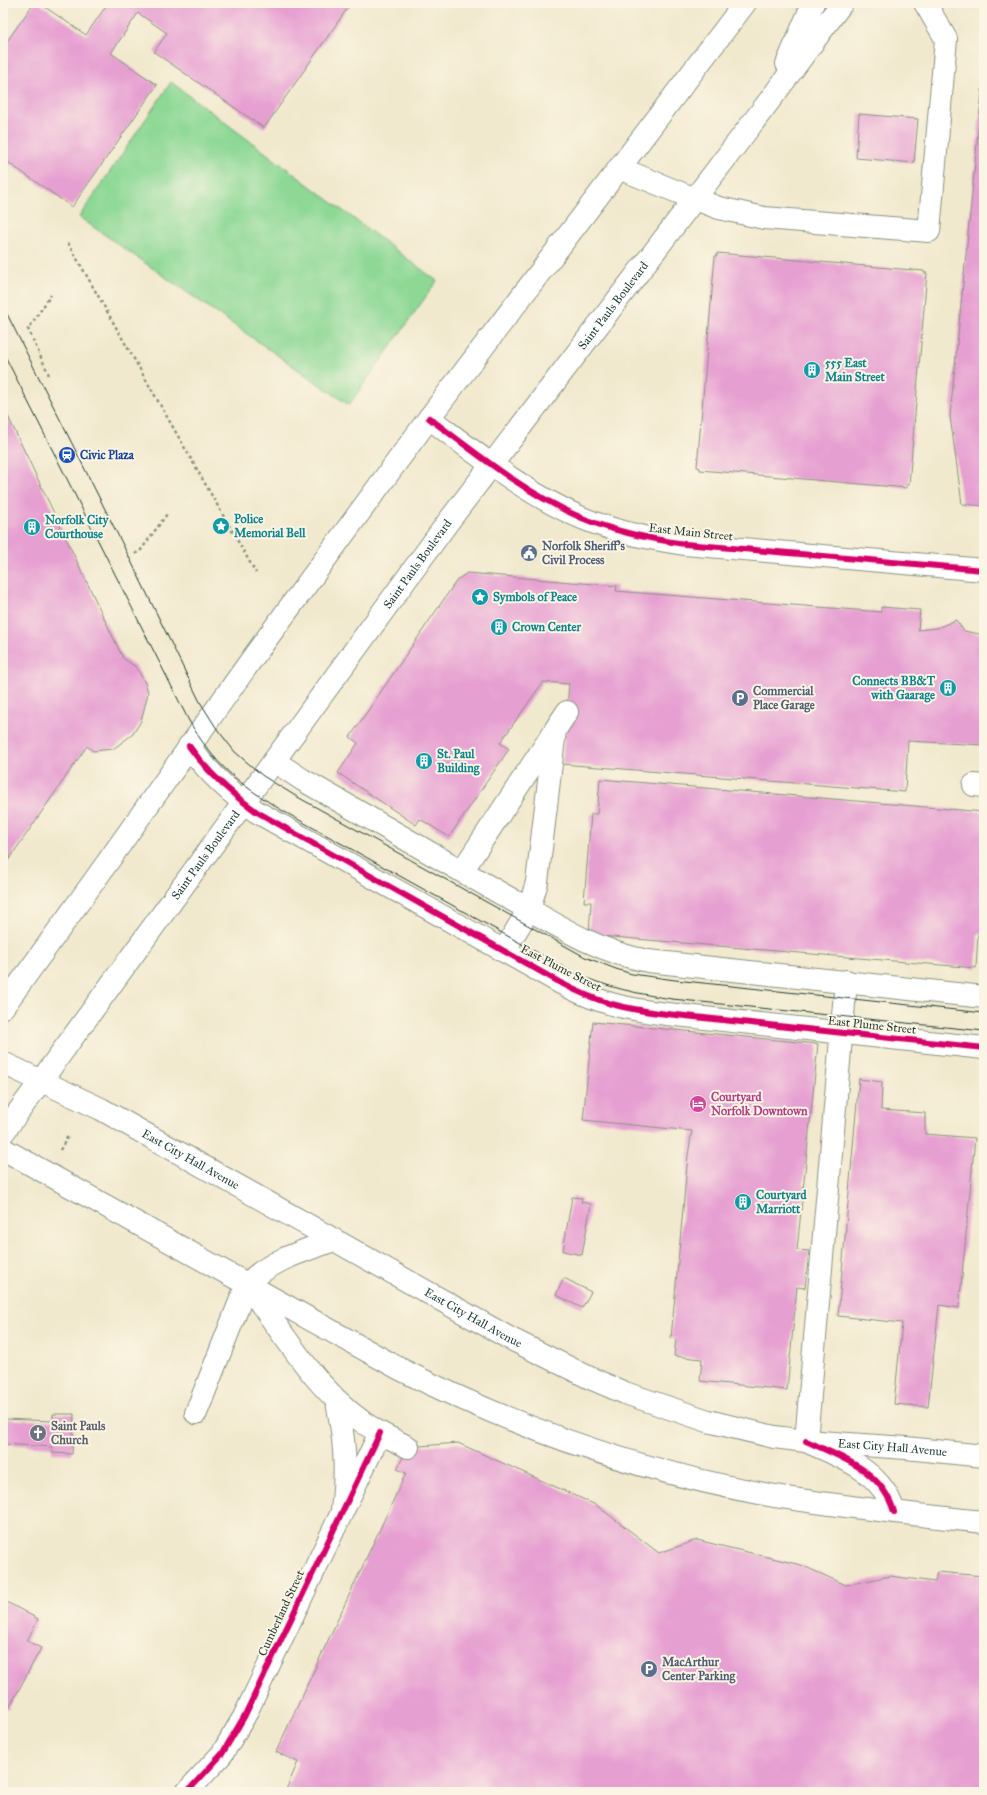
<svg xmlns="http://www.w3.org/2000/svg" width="987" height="1795" viewBox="0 0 987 1795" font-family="'IM FELL Great Primer',serif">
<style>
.green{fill:#8dd895;stroke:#568a64}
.building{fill:#e69fd1}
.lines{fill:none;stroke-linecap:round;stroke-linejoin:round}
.minor-casing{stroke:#889381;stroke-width:24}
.major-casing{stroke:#889381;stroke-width:24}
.path{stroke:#889381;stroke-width:2.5;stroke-dasharray:3 3;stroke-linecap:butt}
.minor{stroke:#fff;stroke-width:22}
.major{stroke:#fff;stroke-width:22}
.tram{stroke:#1f3d34;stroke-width:1}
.cycleway-casing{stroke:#fcf5e5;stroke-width:8}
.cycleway{stroke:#d6006c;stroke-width:6}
.labels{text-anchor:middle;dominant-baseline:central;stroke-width:4;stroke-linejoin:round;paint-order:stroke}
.street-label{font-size:12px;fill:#1f3d34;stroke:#fcf5e5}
.culture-label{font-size:12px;font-weight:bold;fill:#0d838f;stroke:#fcf5e5;text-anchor:start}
.transit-label{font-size:12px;font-weight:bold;fill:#164399;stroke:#fcf5e5;text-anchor:start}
.service-label{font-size:12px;font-weight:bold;fill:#4e5e75;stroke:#fcf5e5;text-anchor:start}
.hotel-label{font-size:12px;font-weight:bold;fill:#b23c85;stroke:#fcf5e5;text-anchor:start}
.worship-label{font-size:12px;font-weight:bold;fill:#5b616d;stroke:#fcf5e5;text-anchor:start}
</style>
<rect width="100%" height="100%" fill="#fcf5e5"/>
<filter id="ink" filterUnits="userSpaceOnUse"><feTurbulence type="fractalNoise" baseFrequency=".025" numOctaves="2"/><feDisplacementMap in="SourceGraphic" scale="8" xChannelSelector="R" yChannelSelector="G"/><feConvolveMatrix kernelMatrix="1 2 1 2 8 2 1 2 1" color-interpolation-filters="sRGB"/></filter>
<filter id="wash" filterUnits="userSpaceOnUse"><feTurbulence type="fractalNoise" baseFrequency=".012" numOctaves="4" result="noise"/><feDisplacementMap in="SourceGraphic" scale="16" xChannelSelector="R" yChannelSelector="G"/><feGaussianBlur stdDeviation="0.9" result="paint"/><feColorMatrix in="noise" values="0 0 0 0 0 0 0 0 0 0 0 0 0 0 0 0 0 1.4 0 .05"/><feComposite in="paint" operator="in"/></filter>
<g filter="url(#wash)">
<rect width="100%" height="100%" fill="#f1e9ce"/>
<polygon class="green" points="171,82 437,281 349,405 79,217"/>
<g id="blocks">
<g class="building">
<polygon points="34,3 39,3 86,35 108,3 351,3 264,128 154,52 167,33 138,13 111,53 157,85 72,207 3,159 3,47"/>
<polygon points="983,82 984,82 984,506 962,504 950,416"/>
<polygon points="859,114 918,119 914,163 856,158"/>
<polygon points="717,253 924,271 924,273 927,273 909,485 907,485 907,488 700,470 700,468 697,467 715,256 717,256"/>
<polygon points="3,406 123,658 137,668 146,685 148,693 141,721 133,734 113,749 93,751 87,746 3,868"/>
<polygon points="467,573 617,586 616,591 881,612 881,607 920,610 918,630 937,628 956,620 964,631 984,635 984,745 908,741 905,792 562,764 569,684 543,682 500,743 509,749 449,837 420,819 416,825 338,773 358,743 350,737 457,580"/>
<polygon points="600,779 984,812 984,934 978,934 976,968 589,935 591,902 584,902 591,814 597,814"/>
<polygon points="593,1022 818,1044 797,1250 809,1251 805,1288 797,1287 787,1390 700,1381 702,1359 674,1356 676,1339 671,1338 688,1155 692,1131 583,1120"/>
<polygon points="859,1079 882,1082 881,1110 925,1113 925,1134 975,1138 959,1308 939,1305 928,1407 894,1404 902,1323 838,1316"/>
<polygon points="572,1197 582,1198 581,1202 591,1204 582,1255 563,1251"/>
<polygon points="564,1278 591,1292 582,1308 556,1295"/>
<polygon points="53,1414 74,1414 72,1454 52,1453 52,1447 3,1444 3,1419 53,1421"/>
<polygon points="458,1443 596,1505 659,1553 697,1540 801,1565 846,1585 890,1576 935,1582 937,1572 984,1576 984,1792 285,1792 298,1762 276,1752 406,1473 397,1469 408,1447"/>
<polygon points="3,1600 38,1619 27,1641 41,1648 8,1710 3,1707"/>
</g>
</g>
</g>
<g filter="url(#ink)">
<use href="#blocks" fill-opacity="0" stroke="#889381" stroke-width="1"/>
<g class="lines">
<g class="minor-casing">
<g id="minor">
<polyline points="695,199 719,208 764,218 929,231 946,39 925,3"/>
<path d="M429,418C477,454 526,494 582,518C615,532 650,539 685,544L984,570"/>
<path d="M189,746C208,773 230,793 257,812L559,982C598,1003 624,1009 667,1014L984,1048"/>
<path d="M274,761L303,780C368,817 434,855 500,893C547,919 595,952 648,961L984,997"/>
<polyline points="974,785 984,786"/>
<polyline points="462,871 552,735"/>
<polyline points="504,951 529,909 537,882 555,730 567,712"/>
<path d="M846,981L806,1441C841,1457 882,1470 894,1512"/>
<polyline points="196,1413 247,1284"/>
<polyline points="187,1792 222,1754 244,1717 380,1433 408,1447"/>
</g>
</g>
<g class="major-casing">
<g id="major">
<polyline points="787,64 813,3"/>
<polyline points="619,168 695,199"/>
<polyline points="3,1007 97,877 254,656 429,418 745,3"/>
<path id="s1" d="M3,1063L101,1109L509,1338L590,1378L625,1393L708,1421L774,1437L806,1441L906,1448L984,1456"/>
<path id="s2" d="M3,1133L448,522L773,96L842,3"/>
<path d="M3,1149L400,1369C521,1430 653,1476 787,1498C852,1508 918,1515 984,1522"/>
<path d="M247,1284C271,1260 303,1251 334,1240"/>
<path d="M251,1290C289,1341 323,1401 380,1433"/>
<path d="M337,1402C345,1441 347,1470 342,1510"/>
</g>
</g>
<g class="path">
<polyline points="68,243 256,573"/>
<polyline points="49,375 28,329 51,295"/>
<polyline points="135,554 141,550 167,514"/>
<polyline points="60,1150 68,1136"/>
<polyline points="981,1496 982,1487 984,1487"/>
</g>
<use href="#minor" class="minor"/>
<use href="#major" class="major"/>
<g class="tram">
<polyline points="3,306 129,557 200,702 217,729 235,752 263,776 294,795 585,957 616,969 632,974 675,980 984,1013"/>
<path d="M3,352L188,719C215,766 238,783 283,811L574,973C606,987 638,994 672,999L984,1031"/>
</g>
<g class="cycleway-casing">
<g id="cycleway">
<path d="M429,418C477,454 526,494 582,518C615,532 650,539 685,544L984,570"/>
<path d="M189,746C208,773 230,793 257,812L559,982C598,1003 624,1009 667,1014L984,1048"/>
<path d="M806,1441C841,1457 882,1470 894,1512"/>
<polyline points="187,1792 222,1754 244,1717 380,1433"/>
</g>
</g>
<use href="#cycleway" class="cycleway"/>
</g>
</g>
<defs>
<g id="building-disc" transform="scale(0.9)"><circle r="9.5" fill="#0f9aa8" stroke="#fcf5e5"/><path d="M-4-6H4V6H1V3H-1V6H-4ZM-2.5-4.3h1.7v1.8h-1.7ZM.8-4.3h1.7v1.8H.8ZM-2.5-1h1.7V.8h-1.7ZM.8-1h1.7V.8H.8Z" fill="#fff"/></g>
<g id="station-disc" transform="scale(0.9)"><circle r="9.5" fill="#1a4fb4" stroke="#fcf5e5"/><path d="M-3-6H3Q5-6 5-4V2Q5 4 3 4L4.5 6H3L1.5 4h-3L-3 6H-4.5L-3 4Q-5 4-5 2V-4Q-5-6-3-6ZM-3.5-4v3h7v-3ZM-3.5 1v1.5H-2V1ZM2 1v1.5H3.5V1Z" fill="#fff"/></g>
<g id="sight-disc" transform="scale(0.9)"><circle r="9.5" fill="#0f9aa8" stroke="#fcf5e5"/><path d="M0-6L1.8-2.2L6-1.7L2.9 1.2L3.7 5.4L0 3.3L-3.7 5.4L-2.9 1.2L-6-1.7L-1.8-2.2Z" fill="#fff"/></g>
<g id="civic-disc" transform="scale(0.9)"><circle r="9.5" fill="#5c6f8a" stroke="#fcf5e5"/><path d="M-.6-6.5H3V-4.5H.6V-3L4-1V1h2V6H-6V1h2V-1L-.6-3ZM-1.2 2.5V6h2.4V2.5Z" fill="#fff"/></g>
<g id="parking-disc" transform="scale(0.9)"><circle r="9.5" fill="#5c6f8a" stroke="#fcf5e5"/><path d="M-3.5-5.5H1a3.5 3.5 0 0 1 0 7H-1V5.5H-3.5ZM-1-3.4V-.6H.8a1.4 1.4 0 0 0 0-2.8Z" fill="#fff"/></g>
<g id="hotel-disc" transform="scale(0.9)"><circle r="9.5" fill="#d1479c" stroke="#fcf5e5"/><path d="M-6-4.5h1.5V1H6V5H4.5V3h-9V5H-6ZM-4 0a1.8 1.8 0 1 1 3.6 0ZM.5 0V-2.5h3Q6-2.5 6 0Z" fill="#fff"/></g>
<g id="church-disc" transform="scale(0.9)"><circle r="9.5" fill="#6b7280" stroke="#fcf5e5"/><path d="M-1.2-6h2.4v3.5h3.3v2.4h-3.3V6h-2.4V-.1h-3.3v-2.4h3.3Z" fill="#fff"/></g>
</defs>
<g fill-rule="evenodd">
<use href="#building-disc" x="812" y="370"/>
<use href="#station-disc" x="67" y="455"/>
<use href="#sight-disc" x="221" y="526"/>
<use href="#building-disc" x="32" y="527"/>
<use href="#civic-disc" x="529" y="553"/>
<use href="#sight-disc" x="480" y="597"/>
<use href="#building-disc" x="499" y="627"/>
<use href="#building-disc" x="948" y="688"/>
<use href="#parking-disc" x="740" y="698"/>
<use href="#building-disc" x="424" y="761"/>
<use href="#hotel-disc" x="698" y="1104"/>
<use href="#building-disc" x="743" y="1202"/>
<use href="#church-disc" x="38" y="1433"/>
<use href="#parking-disc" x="649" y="1669"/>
</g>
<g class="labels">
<g class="street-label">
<text stroke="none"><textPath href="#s2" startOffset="1028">Saint Pauls Boulevard</textPath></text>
<text transform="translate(691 532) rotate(6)">East Main Street</text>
<text stroke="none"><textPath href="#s2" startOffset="704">Saint Pauls Boulevard</textPath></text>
<text stroke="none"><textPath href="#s2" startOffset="344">Saint Pauls Boulevard</textPath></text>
<text transform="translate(561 968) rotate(27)">East Plume Street</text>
<text transform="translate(872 1025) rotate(6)">East Plume Street</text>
<text stroke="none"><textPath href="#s1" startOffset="211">East City Hall Avenue</textPath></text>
<text stroke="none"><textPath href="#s1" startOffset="535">East City Hall Avenue</textPath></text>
<text stroke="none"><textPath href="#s1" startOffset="979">East City Hall Avenue</textPath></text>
<text transform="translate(281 1613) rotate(-65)">Cumberland Street</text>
</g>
<g class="culture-label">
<text x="825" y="363">555 East<tspan x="825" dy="14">Main Street</tspan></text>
<text x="234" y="519">Police<tspan x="234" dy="14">Memorial Bell</tspan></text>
<text x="45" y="520">Norfolk City<tspan x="45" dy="14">Courthouse</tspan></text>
<text x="493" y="597">Symbols of Peace</text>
<text x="512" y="627">Crown Center</text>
<text x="935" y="681" text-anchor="end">Connects BB&amp;T<tspan x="935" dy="14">with Gaarage</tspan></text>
<text x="437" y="754">St. Paul<tspan x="437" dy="14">Building</tspan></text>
<text x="756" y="1195">Courtyard<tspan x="756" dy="14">Marriott</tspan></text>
</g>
<g class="transit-label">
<text x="80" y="455">Civic Plaza</text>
</g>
<g class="service-label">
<text x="542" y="546">Norfolk Sheriff's<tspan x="542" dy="14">Civil Process</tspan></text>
<text x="753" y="691">Commercial<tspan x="753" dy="14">Place Garage</tspan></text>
<text x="662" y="1662">MacArthur<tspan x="662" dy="14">Center Parking</tspan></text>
</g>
<g class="hotel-label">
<text x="711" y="1097">Courtyard<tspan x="711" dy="14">Norfolk Downtown</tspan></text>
</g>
<g class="worship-label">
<text x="51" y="1426">Saint Pauls<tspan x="51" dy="14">Church</tspan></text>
</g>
</g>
<rect width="987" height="1795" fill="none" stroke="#fcf5e5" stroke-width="16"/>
</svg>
